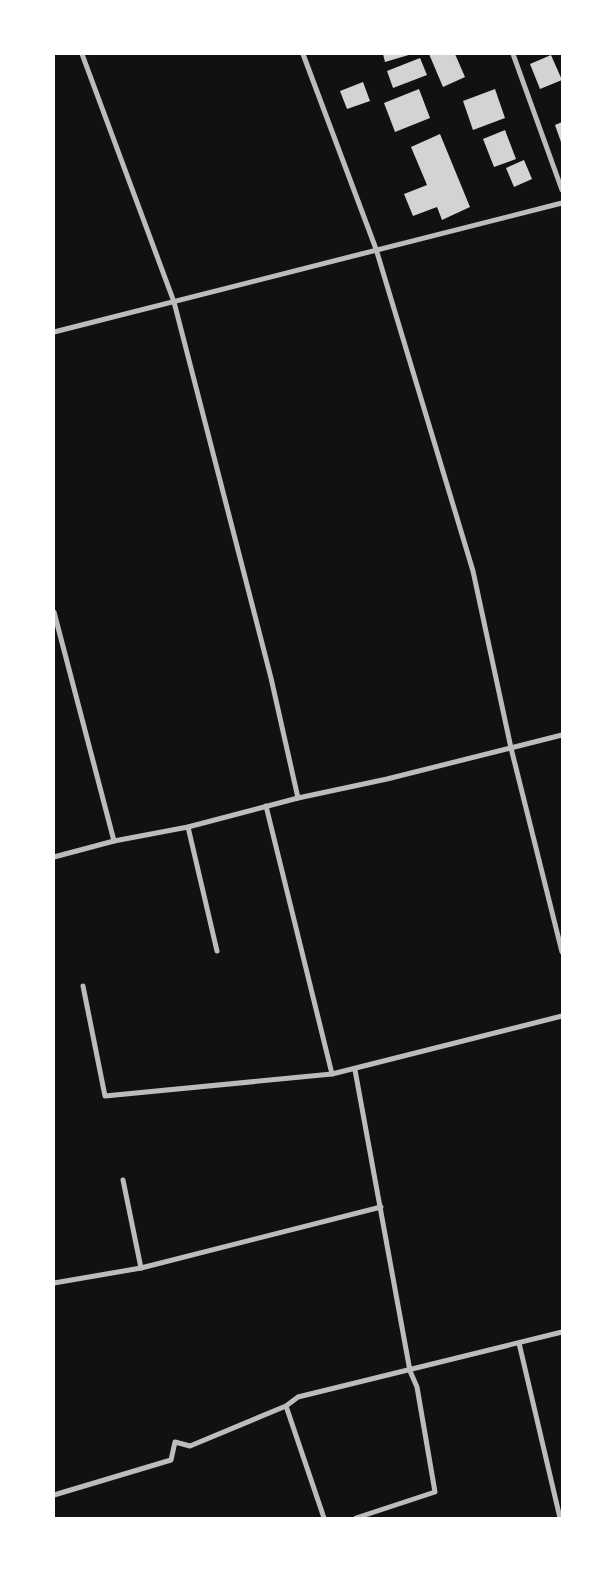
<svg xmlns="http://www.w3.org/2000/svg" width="616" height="1572" viewBox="0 0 616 1572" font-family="Roboto,sans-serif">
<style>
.building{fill:#d3d3d3}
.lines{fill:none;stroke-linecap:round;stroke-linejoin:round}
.minor{stroke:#bcbcbc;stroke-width:5}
</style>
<rect width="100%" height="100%" fill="#111"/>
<g class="building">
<polygon points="383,54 412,54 385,62"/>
<polygon points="429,54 455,54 465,77 443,87"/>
<polygon points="551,55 562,80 540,89 530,64"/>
<polygon points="420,58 427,75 393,88 387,71"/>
<polygon points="363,82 370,101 347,109 340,91"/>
<polygon points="419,89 430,118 395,132 384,103"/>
<polygon points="495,89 505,118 473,130 463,101"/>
<polygon points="562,122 562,145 555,125"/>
<polygon points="505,130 516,159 494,167 483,139"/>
<polygon points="440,134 470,207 442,220 437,207 413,216 404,194 427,185 411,147"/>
<polygon points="524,160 532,179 514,187 506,168"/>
</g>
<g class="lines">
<g class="minor">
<polyline points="82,54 174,302 271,678 298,798"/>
<polyline points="303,54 376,249 473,571 511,748 562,952"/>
<polyline points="513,54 562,190"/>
<polyline points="54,332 562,203"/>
<polyline points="54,612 114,841"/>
<polyline points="266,806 332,1074 562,1016"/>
<polyline points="188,827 217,951"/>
<polyline points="54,857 114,841 188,827 298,798 387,779 562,735"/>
<polyline points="83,986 105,1096 332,1074"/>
<polyline points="355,1070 410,1371 417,1387 435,1492 356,1518"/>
<polyline points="123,1180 141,1268"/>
<polyline points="54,1283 141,1268 381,1207"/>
<polyline points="519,1343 560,1518"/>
<polyline points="286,1406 324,1518"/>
<polyline points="54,1495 171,1460 175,1442 190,1446 286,1406 298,1397 562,1332"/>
</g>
</g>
<rect width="616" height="1572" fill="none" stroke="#ffffff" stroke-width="110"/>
</svg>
